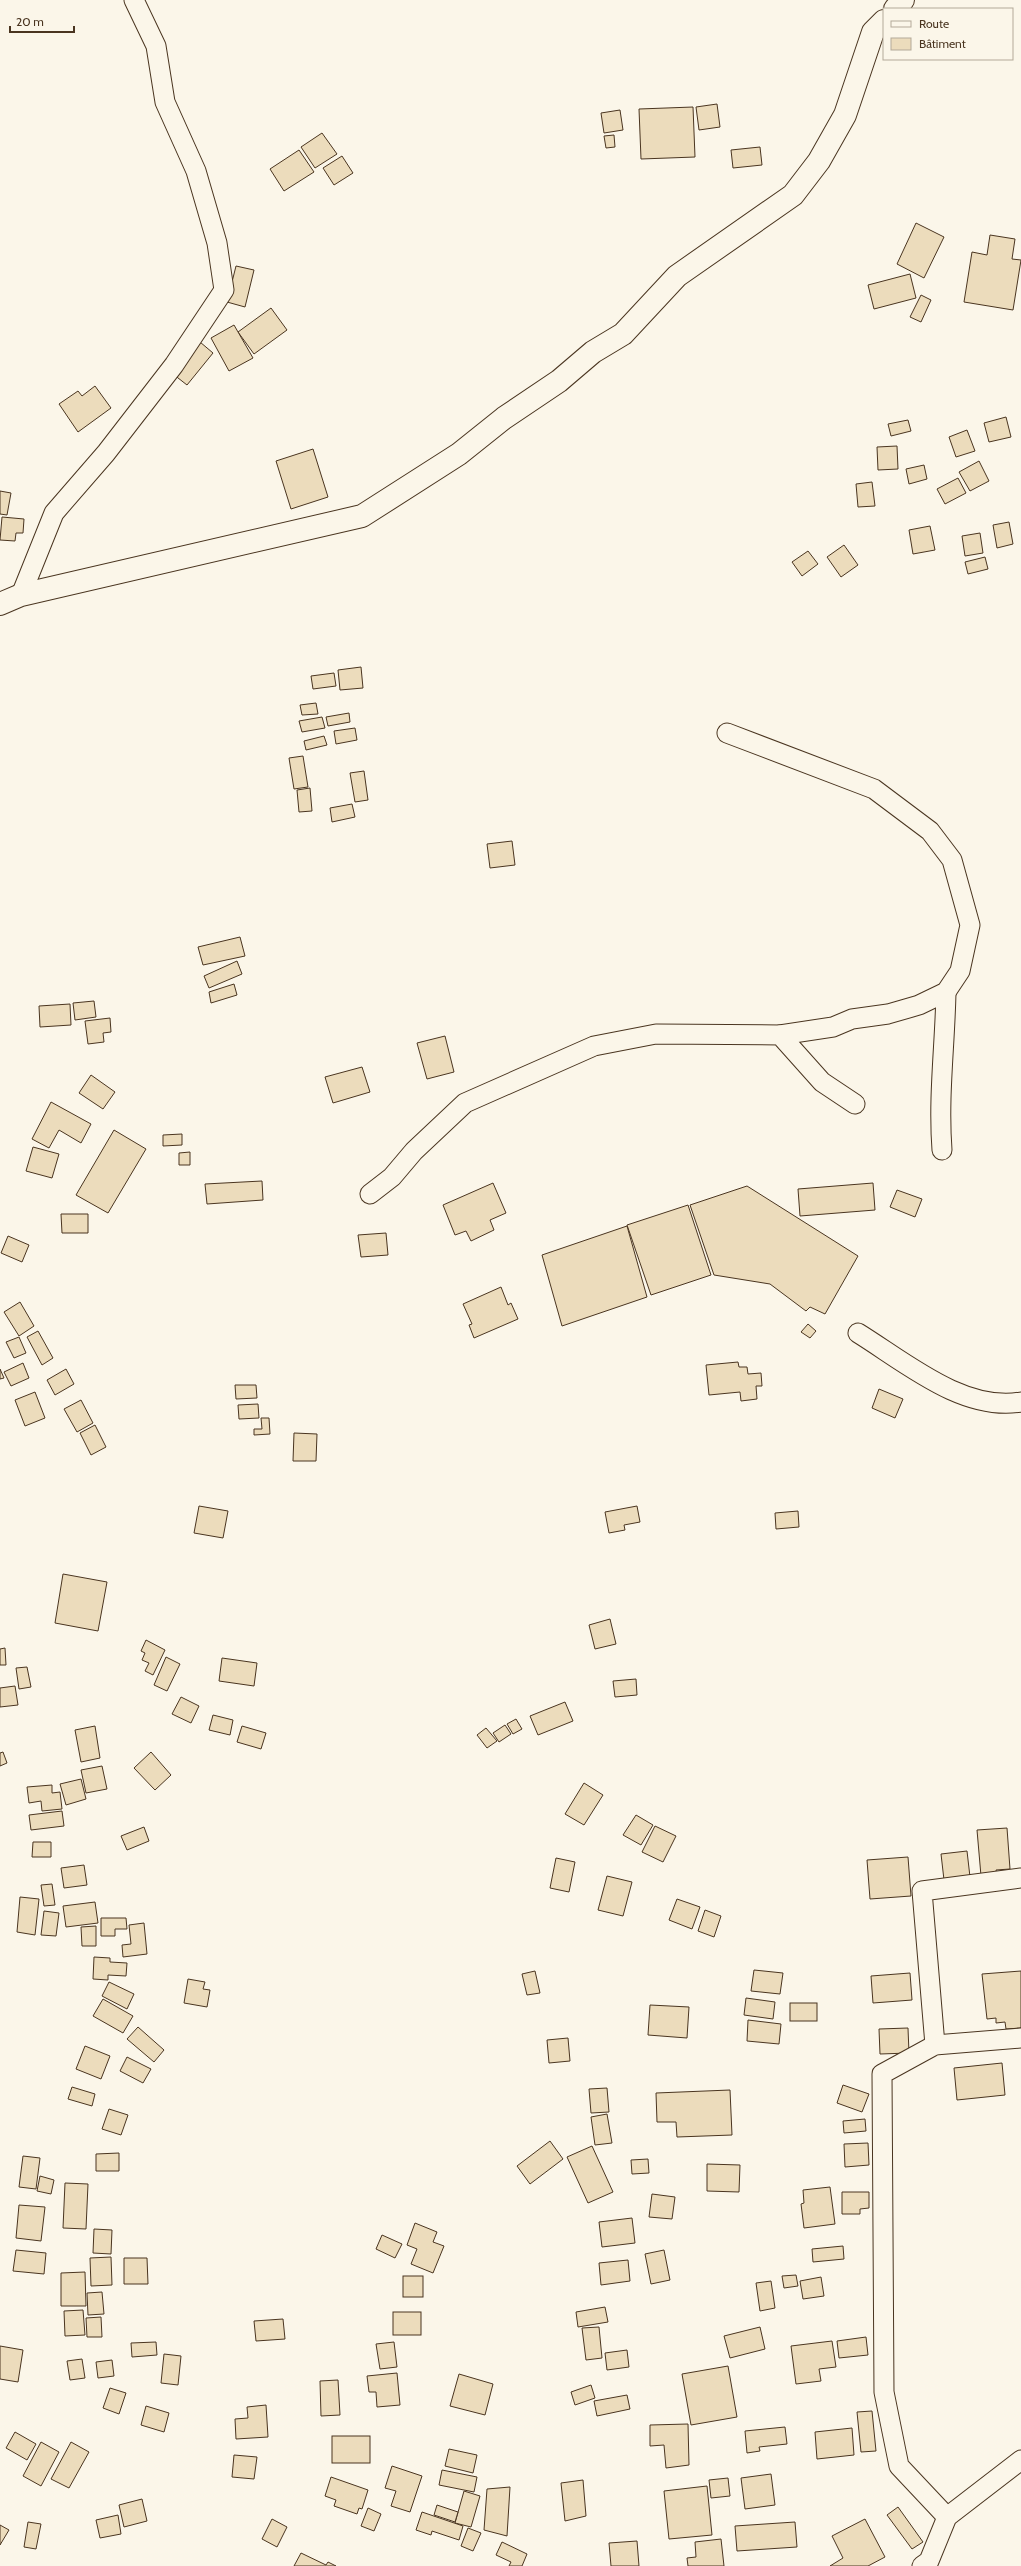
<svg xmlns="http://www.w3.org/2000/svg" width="1021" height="2566" viewBox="0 0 1021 2566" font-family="Cabin,sans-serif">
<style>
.building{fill:#ecdcbc;stroke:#4a3520}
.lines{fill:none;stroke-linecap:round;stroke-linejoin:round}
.minor-casing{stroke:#4a3520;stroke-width:21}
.tertiary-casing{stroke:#4a3520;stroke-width:24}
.minor{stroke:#fbf6e9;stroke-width:19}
.tertiary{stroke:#fbf6e9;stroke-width:22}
</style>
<rect width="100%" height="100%" fill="#fbf6e9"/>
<g class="building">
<polygon points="717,104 720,127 699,130 696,107"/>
<polygon points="693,107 695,157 641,159 639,109"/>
<polygon points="620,110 623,130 604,133 601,113"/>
<polygon points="322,133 337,154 315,168 301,147"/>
<polygon points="614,135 615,147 606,148 604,136"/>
<polygon points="760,147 762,165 733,168 731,150"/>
<polygon points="299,150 314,172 284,191 270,169"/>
<polygon points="342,156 353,173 334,185 323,168"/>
<polygon points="916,223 944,237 924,278 897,264"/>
<polygon points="990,235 1015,239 1012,259 1021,260 1013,310 964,302 972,252 987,255"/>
<polygon points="236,266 254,270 245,307 227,302"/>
<polygon points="910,274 916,298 874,309 868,285"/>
<polygon points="921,295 931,300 921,322 910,317"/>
<polygon points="271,308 287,330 254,354 238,332"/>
<polygon points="234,325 253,358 229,371 211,338"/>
<polygon points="200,342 213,353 187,385 173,374"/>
<polygon points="95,386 111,408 78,432 59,404 78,391 82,396"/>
<polygon points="1006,417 1011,437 989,442 984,423"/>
<polygon points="908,420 911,431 891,436 888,424"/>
<polygon points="967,430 975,451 956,457 949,437"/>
<polygon points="897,446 898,469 878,470 877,447"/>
<polygon points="313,449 328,497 291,509 276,461"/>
<polygon points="979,461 989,481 970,491 959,472"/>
<polygon points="924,465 927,479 909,484 906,469"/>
<polygon points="958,478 966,493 945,504 937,489"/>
<polygon points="872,482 875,506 858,507 856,484"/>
<polygon points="0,491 11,493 7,515 0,514"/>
<polygon points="2,517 24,519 23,533 16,533 15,541 0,540"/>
<polygon points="1009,522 1013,544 997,548 993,525"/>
<polygon points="930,526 935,550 913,554 909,530"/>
<polygon points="980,533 983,553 965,556 962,536"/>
<polygon points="844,545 858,565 841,577 827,557"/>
<polygon points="808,551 818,564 802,576 792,562"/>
<polygon points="985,557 988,569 968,574 965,562"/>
<polygon points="361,667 363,688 340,690 338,670"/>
<polygon points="334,673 336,686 313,689 311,676"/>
<polygon points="316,703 318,714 302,715 300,705"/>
<polygon points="349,713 350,722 328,726 326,717"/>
<polygon points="322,717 325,728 302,732 299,721"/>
<polygon points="355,728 357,740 336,744 334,731"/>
<polygon points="324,736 327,745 306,750 304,741"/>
<polygon points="303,756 308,787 294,789 289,758"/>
<polygon points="364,771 368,800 355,802 350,773"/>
<polygon points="310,788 312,811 299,812 297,790"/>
<polygon points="352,804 355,817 332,822 330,808"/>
<polygon points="512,841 515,865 490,868 487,844"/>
<polygon points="240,937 245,956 203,965 198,947"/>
<polygon points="237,961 242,974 209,988 204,976"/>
<polygon points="234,984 237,995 211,1003 209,992"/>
<polygon points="94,1001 96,1017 75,1020 73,1003"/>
<polygon points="70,1004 71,1025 40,1027 39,1006"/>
<polygon points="110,1018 111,1032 103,1033 104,1042 88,1044 85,1021"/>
<polygon points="445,1036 454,1072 427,1079 417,1043"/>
<polygon points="362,1067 370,1092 333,1103 325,1077"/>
<polygon points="91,1075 115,1092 103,1109 79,1093"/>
<polygon points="51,1102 91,1124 81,1143 59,1130 49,1148 32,1139"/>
<polygon points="114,1130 146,1149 108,1213 76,1195"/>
<polygon points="182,1134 182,1145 163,1146 163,1135"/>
<polygon points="33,1147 59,1154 52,1178 26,1171"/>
<polygon points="190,1152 190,1165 179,1165 179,1153"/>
<polygon points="262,1181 263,1200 207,1204 205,1184"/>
<polygon points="493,1183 506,1213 490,1220 494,1230 471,1241 466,1231 455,1235 443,1205"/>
<polygon points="873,1183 875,1210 800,1216 798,1189"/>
<polygon points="747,1186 858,1256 825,1314 810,1307 806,1311 770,1284 714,1275 690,1205"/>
<polygon points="897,1190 922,1199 915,1217 890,1207"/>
<polygon points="688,1205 711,1275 651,1295 627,1225"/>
<polygon points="61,1214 88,1214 88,1233 62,1233"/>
<polygon points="627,1226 647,1297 562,1326 542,1255"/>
<polygon points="386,1233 388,1255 361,1257 358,1235"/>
<polygon points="8,1236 29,1245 22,1262 1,1253"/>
<polygon points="501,1287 508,1305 511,1303 518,1319 474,1338 469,1325 472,1324 463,1304"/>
<polygon points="20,1302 34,1326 19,1336 4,1312"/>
<polygon points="808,1324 816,1331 810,1338 801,1332"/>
<polygon points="38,1331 53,1358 42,1365 27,1337"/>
<polygon points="19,1337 26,1353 14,1358 6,1342"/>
<polygon points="738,1362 739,1367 747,1367 748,1374 761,1373 762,1386 756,1386 757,1399 741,1401 740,1392 709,1395 706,1365"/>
<polygon points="23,1363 29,1378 11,1386 4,1372"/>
<polygon points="0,1369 4,1378 0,1379"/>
<polygon points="66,1369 74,1384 55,1395 47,1380"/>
<polygon points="235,1385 256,1385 257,1398 236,1399"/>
<polygon points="879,1389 903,1399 895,1418 872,1408"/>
<polygon points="35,1392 45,1418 25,1426 15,1400"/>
<polygon points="81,1400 93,1423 77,1432 64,1409"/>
<polygon points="258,1404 259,1418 239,1419 238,1405"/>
<polygon points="261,1418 269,1418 270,1434 254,1435 254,1429 262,1429"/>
<polygon points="95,1425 106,1447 91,1455 80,1433"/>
<polygon points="294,1433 317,1434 316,1461 293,1461"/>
<polygon points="199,1506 228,1511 223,1538 194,1533"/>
<polygon points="637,1506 640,1522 624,1525 625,1530 609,1533 605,1512"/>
<polygon points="798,1511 799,1527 776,1529 775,1513"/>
<polygon points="63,1574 107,1582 98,1631 55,1623"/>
<polygon points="610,1619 616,1644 595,1649 589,1625"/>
<polygon points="146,1640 165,1650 153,1675 145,1671 149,1663 142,1660 145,1653 141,1651"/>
<polygon points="5,1648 6,1665 0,1665 0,1649"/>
<polygon points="166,1657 180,1664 167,1691 154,1685"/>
<polygon points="222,1658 257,1663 254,1686 219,1681"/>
<polygon points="27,1667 31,1687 19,1689 16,1668"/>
<polygon points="636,1679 637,1695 615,1697 613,1681"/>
<polygon points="15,1686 18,1705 0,1707 0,1688"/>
<polygon points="181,1697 199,1706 191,1723 172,1714"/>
<polygon points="565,1702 573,1721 538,1735 530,1716"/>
<polygon points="213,1715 233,1720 230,1735 209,1730"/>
<polygon points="516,1719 522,1729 513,1734 507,1724"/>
<polygon points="505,1725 511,1734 499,1742 493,1733"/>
<polygon points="95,1726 100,1758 81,1762 75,1730"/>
<polygon points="242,1726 266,1733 261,1749 237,1742"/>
<polygon points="486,1728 497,1741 487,1748 477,1735"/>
<polygon points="3,1752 7,1763 0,1766 0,1753"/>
<polygon points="151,1752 171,1775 155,1790 134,1768"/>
<polygon points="102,1766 107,1789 86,1793 81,1770"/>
<polygon points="81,1779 86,1799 66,1805 60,1784"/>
<polygon points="584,1783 603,1795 584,1825 565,1814"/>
<polygon points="52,1785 52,1793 60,1792 62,1809 42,1811 41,1801 29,1803 27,1787"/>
<polygon points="62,1811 64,1826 31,1830 29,1815"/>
<polygon points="636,1815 653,1825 641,1845 623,1835"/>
<polygon points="655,1826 676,1836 663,1862 642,1852"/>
<polygon points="144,1827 149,1841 127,1850 121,1836"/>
<polygon points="1007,1828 1010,1869 996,1870 997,1875 981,1876 977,1830"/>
<polygon points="33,1842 51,1842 51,1857 32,1857"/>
<polygon points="967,1851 970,1877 944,1880 941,1854"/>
<polygon points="908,1857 911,1896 870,1899 867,1860"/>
<polygon points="556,1858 575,1862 569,1892 550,1888"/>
<polygon points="84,1865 87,1885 64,1888 61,1868"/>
<polygon points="607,1876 632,1882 623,1916 598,1910"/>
<polygon points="52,1884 55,1905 44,1906 41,1885"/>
<polygon points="20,1897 39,1899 35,1935 17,1932"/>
<polygon points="677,1899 700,1907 692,1929 669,1920"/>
<polygon points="95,1902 98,1923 66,1927 63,1906"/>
<polygon points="705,1910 721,1916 714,1937 698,1931"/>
<polygon points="44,1911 59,1913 56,1936 41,1935"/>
<polygon points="101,1918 126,1918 127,1929 115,1929 115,1936 101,1936"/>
<polygon points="144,1923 147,1954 123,1957 122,1945 131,1944 129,1925"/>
<polygon points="96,1926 96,1946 82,1946 81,1927"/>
<polygon points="94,1957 110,1958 110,1962 127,1963 126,1976 108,1975 108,1980 93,1979"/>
<polygon points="754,1970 783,1973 780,1994 751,1991"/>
<polygon points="535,1971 540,1993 527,1995 522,1974"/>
<polygon points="1021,1971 1021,2028 1006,2029 1005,2022 996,2023 996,2018 987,2019 982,1974"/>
<polygon points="910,1973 912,2000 873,2003 871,1976"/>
<polygon points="188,1979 205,1982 203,1989 210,1990 207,2007 184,2003"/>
<polygon points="109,1982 134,1994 127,2009 102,1996"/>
<polygon points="746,1998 775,2002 773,2019 744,2015"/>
<polygon points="103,1999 133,2016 123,2033 93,2016"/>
<rect x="790" y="2003" width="27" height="18"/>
<polygon points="650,2005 689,2007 687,2038 648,2035"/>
<polygon points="748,2020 781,2024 779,2044 747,2041"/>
<polygon points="138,2027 164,2050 154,2062 127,2039"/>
<polygon points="908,2028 909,2053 880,2054 879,2029"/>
<polygon points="568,2038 570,2061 549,2063 547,2040"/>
<polygon points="85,2046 110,2056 101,2079 76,2069"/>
<polygon points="127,2057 151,2069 143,2083 120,2071"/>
<polygon points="1002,2063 1005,2095 957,2100 954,2068"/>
<polygon points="843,2085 869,2094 862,2112 837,2103"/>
<polygon points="72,2087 95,2094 92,2106 68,2099"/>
<polygon points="607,2088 609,2112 591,2113 589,2089"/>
<polygon points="730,2090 732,2135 677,2137 676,2122 657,2122 656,2093"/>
<polygon points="109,2109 128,2115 121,2135 102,2129"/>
<polygon points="607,2114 612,2143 595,2145 591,2117"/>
<polygon points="865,2119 866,2131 844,2133 843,2121"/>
<polygon points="550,2141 563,2159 530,2184 517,2166"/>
<polygon points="868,2143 869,2165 845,2167 844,2144"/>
<polygon points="592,2146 613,2192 588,2203 567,2157"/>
<polygon points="119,2153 119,2171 96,2171 96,2154"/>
<polygon points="23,2156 40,2158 36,2189 19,2187"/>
<polygon points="648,2159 649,2173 632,2174 631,2160"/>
<polygon points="707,2164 740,2165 739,2192 707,2191"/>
<polygon points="40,2176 54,2180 51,2194 37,2191"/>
<polygon points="65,2183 88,2184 86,2229 63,2228"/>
<polygon points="830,2187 835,2224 804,2228 801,2204 804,2203 803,2190"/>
<polygon points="842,2192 869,2192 869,2208 860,2209 860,2214 842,2214"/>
<polygon points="652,2194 675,2197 672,2219 649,2217"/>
<polygon points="19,2205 45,2207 41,2241 16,2238"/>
<polygon points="632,2218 635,2243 602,2247 599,2222"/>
<polygon points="415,2223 437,2232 433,2242 444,2246 433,2273 411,2264 417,2249 407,2245"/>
<polygon points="94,2229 112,2230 111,2254 93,2253"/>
<polygon points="382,2235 402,2244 395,2258 376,2249"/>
<polygon points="843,2246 844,2259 813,2262 812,2249"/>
<polygon points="16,2250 46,2253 44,2274 13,2271"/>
<polygon points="664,2250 670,2280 651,2284 645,2254"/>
<polygon points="111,2257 112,2285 91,2286 90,2258"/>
<polygon points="124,2258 147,2258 148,2284 124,2284"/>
<polygon points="628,2260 630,2281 601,2285 599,2263"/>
<polygon points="85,2272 86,2306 61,2306 61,2273"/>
<polygon points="796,2275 798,2286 784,2288 782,2276"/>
<rect x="403" y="2276" width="20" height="21"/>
<polygon points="821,2277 824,2296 803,2299 800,2281"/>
<polygon points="771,2281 775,2308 760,2311 756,2283"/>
<polygon points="102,2292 104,2314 88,2315 87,2293"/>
<polygon points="605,2307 608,2322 578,2327 576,2312"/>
<polygon points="83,2310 85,2335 65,2336 64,2311"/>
<rect x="393" y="2312" width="28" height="23"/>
<polygon points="101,2317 102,2337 87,2337 86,2318"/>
<polygon points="283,2319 285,2339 256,2341 254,2321"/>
<polygon points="599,2327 602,2358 586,2360 582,2328"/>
<polygon points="760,2327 765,2349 730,2358 724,2336"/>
<polygon points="866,2337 868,2355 839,2358 837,2341"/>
<polygon points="832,2341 836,2367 819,2369 821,2381 796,2384 791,2346"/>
<polygon points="156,2342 157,2355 132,2357 131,2343"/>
<polygon points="394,2342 397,2367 380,2369 376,2344"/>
<polygon points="0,2346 23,2350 18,2382 0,2379"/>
<polygon points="627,2350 629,2367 607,2370 605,2353"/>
<polygon points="164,2354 181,2356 178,2385 161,2383"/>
<polygon points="82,2359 85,2378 70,2380 67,2361"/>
<polygon points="112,2360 114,2376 98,2378 96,2362"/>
<polygon points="728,2366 737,2417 691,2425 682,2374"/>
<polygon points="397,2373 400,2405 377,2407 376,2392 369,2392 367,2376"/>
<polygon points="459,2374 493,2384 485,2415 450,2406"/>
<polygon points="338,2380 340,2415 321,2416 320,2381"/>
<polygon points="591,2385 595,2398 575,2405 571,2392"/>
<polygon points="110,2388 126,2393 119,2414 103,2408"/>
<polygon points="627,2395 630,2409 597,2416 594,2401"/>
<polygon points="266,2405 268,2437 236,2439 235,2419 248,2418 247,2407"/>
<polygon points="146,2406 169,2413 164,2432 141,2425"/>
<polygon points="872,2411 876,2451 861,2452 857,2412"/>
<polygon points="688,2424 689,2465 666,2468 664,2445 650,2446 650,2425"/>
<polygon points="785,2427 787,2444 759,2447 760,2451 747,2453 745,2431"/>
<polygon points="852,2428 854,2455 817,2459 815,2432"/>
<polygon points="15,2432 36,2444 27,2460 6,2448"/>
<rect x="332" y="2436" width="38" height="27"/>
<polygon points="41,2442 59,2452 41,2486 23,2476"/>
<polygon points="71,2442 89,2452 69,2488 51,2479"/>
<polygon points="449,2449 477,2455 473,2473 445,2466"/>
<polygon points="234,2455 257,2457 254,2479 232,2477"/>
<polygon points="392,2466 422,2476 410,2512 391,2506 396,2491 385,2488"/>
<polygon points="442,2470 477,2477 474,2492 439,2485"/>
<polygon points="771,2474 775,2505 745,2509 741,2478"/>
<polygon points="331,2477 368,2490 362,2509 359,2508 357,2514 334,2506 336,2500 325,2496"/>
<polygon points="728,2478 730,2496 711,2498 709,2480"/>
<polygon points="583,2480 586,2516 565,2521 561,2483"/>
<polygon points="707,2486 712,2535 669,2539 664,2491"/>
<polygon points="510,2487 507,2536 484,2530 487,2489"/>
<polygon points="464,2491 480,2496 471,2527 455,2523"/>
<polygon points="142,2499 147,2521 124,2527 119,2505"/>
<polygon points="437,2505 458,2512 455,2522 434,2515"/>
<polygon points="898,2507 923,2542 912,2549 887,2515"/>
<polygon points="368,2508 381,2514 374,2531 361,2526"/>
<polygon points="422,2512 463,2526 459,2540 432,2531 431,2535 416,2530"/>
<polygon points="118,2515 121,2534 100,2538 96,2520"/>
<polygon points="272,2519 287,2527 277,2547 262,2539"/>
<polygon points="865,2519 885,2557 868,2566 830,2566 843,2558 832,2536"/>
<polygon points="28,2522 41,2524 36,2549 24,2547"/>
<polygon points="795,2522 797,2547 737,2551 735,2526"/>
<polygon points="0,2525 9,2530 0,2545"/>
<polygon points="468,2528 481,2533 473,2551 461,2546"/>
<polygon points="721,2539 724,2566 688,2566 687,2558 696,2557 695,2542"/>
<polygon points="637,2541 639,2566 611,2566 609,2543"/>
<polygon points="502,2542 527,2554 522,2566 509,2566 511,2562 496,2555"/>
<polygon points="301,2553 326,2565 328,2562 336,2566 294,2566"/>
</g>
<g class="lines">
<g class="minor-casing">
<g id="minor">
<polyline points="21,595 54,513 106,453 174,365 224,290 217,243 196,171 165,102 156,46 134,0"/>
<polyline points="727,733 874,789 930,831 952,860 970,925 960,971 946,992 919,1005 888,1014 852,1019 833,1027 780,1035"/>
<path d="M942,1150C938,1097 945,1045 946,992"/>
<polyline points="370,1194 392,1177 414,1151 465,1103 594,1046 656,1034 780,1035 822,1082 855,1104"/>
<path d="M858,1333C905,1362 963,1412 1021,1402"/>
<polyline points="935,2045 922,1891 1021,1878"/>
<polyline points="947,2517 899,2466 884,2392 882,2074 935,2045 1021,2038"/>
<polyline points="922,2566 929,2561 947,2517 1021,2460"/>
</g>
</g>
<g class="tertiary-casing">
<g id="tertiary">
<polyline points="895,9 903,0"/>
<polyline points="0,604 21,595 362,516 459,454 504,418 559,381 593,352 623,334 677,276 793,195 819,161 845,115 873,32 884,21"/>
</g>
</g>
<use href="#minor" class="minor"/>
<use href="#tertiary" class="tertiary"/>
</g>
<rect x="883" y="8" width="130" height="52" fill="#fbf6e9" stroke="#b4a999"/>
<rect x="891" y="21" width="20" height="6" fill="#fbf6e9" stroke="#b4a999"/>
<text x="919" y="28" font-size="12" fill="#4a3520">Route</text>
<rect x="891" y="38" width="20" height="12" fill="#ecdcbc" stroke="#b4a999"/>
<text x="919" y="48" font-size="12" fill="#4a3520">Bâtiment</text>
<path d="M10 26v6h64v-6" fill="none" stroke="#4a3520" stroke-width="2"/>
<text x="16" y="26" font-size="12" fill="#4a3520" stroke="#fbf6e9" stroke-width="3" paint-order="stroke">20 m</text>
</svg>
